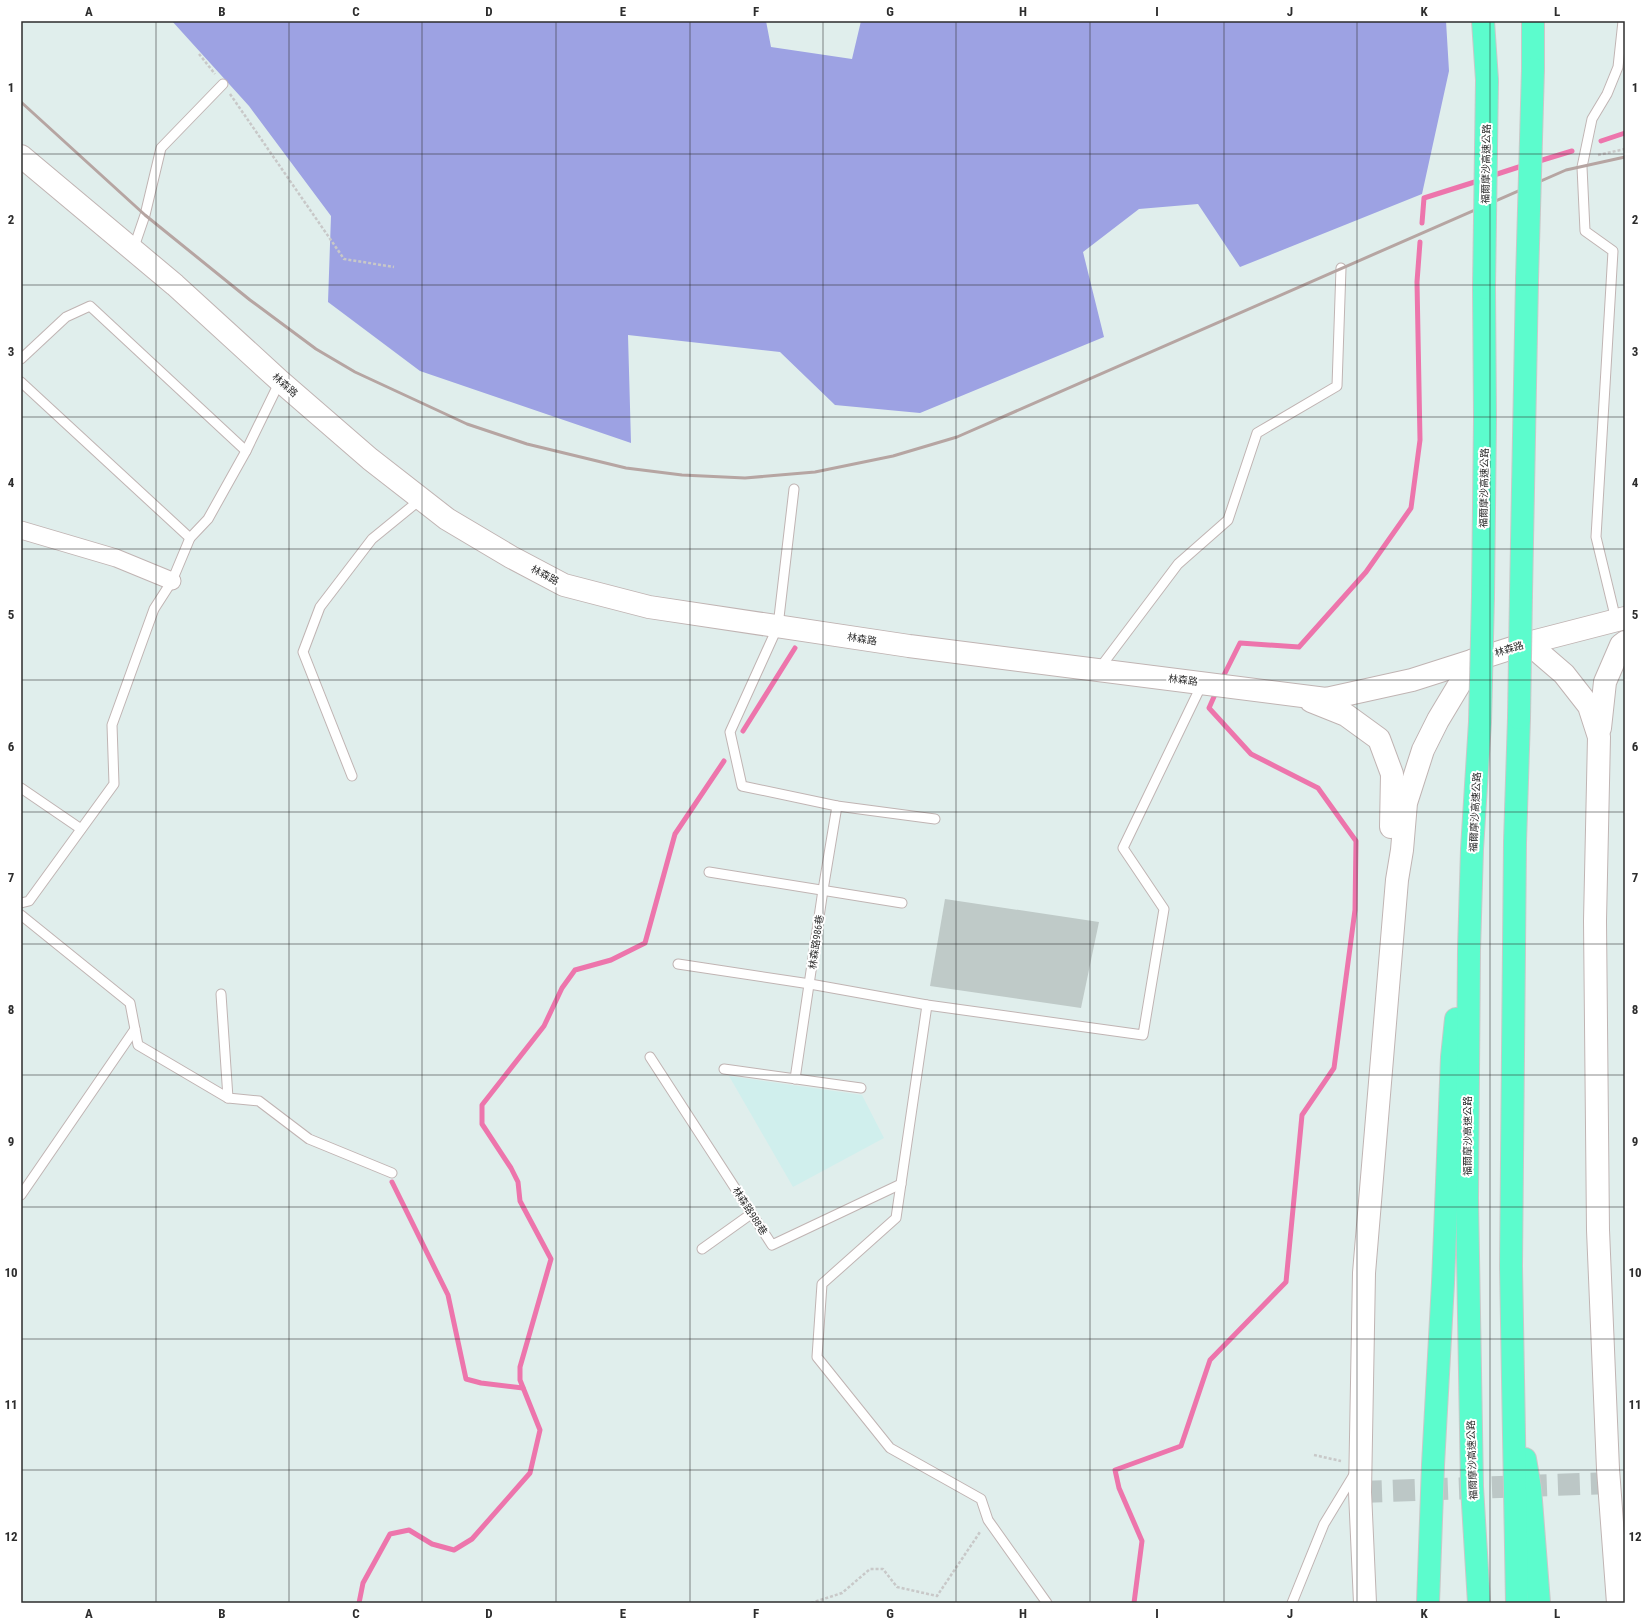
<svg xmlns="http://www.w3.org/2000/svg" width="1646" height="1624" viewBox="0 0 1646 1624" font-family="'Roboto Condensed','Noto Sans TC',sans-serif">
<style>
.education{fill:#d0efed}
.green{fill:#9da2e3}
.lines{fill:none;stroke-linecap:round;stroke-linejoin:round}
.stream{stroke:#ed75ac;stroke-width:5}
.building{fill:#bfcac8}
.secondary-tunnel{stroke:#bcc7c6;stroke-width:22;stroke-dasharray:22 11;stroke-linecap:butt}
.lane-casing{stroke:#c0b4b3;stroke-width:11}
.street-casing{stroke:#c0b4b3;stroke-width:19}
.secondary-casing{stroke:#c0b4b3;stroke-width:24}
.highway-casing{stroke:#c8c8c8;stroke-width:24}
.path{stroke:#c8c8c8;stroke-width:2.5;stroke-dasharray:3 2;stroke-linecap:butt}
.lane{stroke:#fff;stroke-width:9}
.street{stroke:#fff;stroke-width:17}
.secondary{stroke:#fff;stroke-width:22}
.highway{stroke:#5cfccd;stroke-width:22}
.rail{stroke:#b6a5a2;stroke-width:3}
.highway-bridge-casing{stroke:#c8c8c8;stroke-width:24;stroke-linecap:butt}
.highway-bridge{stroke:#5cfccd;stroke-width:22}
.grid{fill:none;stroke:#2d2d2d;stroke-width:1;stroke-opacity:0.55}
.labels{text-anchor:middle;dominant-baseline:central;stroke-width:4;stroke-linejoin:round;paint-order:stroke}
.street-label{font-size:10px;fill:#2d2d2d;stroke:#fff}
.neatline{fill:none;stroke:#2d2d2d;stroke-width:1.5}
.grid-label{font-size:13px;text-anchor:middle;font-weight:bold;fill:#2d2d2d}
</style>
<rect width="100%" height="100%" fill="#e0eeec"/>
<polygon class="education" points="729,1076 862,1095 884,1138 793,1187"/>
<polygon class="green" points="172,21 766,21 771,47 852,59 861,21 1446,21 1449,71 1422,194 1240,267 1198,204 1139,209 1083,252 1104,337 920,413 835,405 780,352 628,335 631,443 420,371 328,302 331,216 249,106"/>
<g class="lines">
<g class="stream">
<polyline points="1601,141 1625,133"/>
<polyline points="1536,162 1572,151"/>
<polyline points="1491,176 1525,165"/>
<polyline points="1422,223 1424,198 1481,180"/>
<polyline points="1221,681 1240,643 1299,647 1366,572 1411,508 1420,440 1417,282 1420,242"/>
<polyline points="743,731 795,648"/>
<polyline points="392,1182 448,1295 466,1379 481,1383 523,1388"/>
<polyline points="359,1603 363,1583 390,1534 409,1530 432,1544 454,1550 472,1539 530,1473 540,1430 520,1380 520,1367 551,1259 520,1201 518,1182 511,1168 482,1124 482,1105 544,1026 562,988 575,970 611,960 645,943 675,834 724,761"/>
<polyline points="1134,1603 1142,1541 1119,1488 1115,1470 1181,1446 1210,1360 1286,1282 1302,1115 1334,1068 1355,910 1356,841 1318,788 1251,754 1209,708 1217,690"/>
</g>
</g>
<polygon class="building" points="945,899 1099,922 1081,1008 930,986"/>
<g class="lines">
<polyline class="secondary-tunnel" points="1360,1492 1609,1483"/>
<g class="lane-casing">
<g id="lane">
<polyline points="133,250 145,215 161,148 223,84"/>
<polyline points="21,359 66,317 90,306 246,451"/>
<polyline points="21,382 190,538"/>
<polyline points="794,489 778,626 730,732 742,786 837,806 935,819"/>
<polyline points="1616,620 1596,537 1613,251 1585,231 1582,167 1592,119 1607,94 1618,67 1623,21"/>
<polyline points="1099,669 1178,564 1228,520 1257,433 1337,386 1341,268"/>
<polyline points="352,776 303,652 320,607 372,539 421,499"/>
<polyline points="21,788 81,829"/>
<polyline points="709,872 902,903"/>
<polyline points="21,903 29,901 114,784 112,725 154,609 172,581 190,538 208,519 246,451 280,381"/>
<polyline points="21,915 130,1003 138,1045 228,1098 259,1101 309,1139 392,1173"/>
<polyline points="678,964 810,984 927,1005 1143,1035 1164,909 1123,848 1202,684"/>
<polyline points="221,994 228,1098"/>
<polyline points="927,1005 896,1218 822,1284 817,1357 890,1448 981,1499 988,1520 1047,1603"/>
<polyline points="650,1057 772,1245 901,1184"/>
<polyline points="724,1069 861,1088"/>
<polyline points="795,1079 823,890 837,806"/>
<polyline points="21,1195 135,1029"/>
<polyline points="702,1249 751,1214"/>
<polyline points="1292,1603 1324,1524 1355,1473"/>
</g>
</g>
<g class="street-casing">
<polyline id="street" points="21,530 116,558 172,581"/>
</g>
<g class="secondary-casing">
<g id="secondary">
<polyline points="21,156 175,285 280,381 370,459 447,519 511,557 564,585 649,607 909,646 1326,699 1412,680 1528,643 1625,618"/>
<polyline points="1528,643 1564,674 1589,706 1599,737 1595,921 1598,1230 1608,1469 1618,1603"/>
<polyline points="1311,701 1346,715 1379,739 1392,774 1391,827"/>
<polyline points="1600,728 1605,682 1621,645 1625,642"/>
<polyline points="1365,1603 1360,1492 1364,1273 1397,880 1402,850 1406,803 1423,750 1438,720 1474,660"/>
</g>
</g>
<g class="highway-casing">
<g id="highway">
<polyline points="1483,21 1487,80"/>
<polyline points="1533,21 1533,69"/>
<polyline points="1521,594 1527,280"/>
<polyline points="1483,596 1485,419 1484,288"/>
<polyline points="1525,1459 1530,1488 1539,1603"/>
<polyline points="1428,1603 1433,1465 1443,1283 1452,1057 1456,1019"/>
<polyline points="1479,1603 1472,1487 1467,1198 1469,950 1472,849 1480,722"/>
<polyline points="1517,1603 1511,1266 1515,842 1519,718"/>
</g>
</g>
<g class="path">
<polyline points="199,54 215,74"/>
<polyline points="230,94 344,259 394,267"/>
<polyline points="1598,155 1625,149"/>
<polyline points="1314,1455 1341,1461"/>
<polyline points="811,1603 842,1593 870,1569 883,1569 897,1587 937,1596 980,1532"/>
</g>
<use href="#lane" class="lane"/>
<use href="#street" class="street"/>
<use href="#secondary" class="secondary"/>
<use href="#highway" class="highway"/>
<polyline class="rail" points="21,102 145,215 250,300 316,349 355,372 467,424 527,444 626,468 682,475 745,478 815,472 893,456 957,437 1566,170 1625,157"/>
<g class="highway-bridge-casing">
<g id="highway-bridge">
<polyline points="1527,280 1533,69"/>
<polyline points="1484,288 1487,80"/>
<polyline points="1519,718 1521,594"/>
<polyline points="1480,722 1483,596"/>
</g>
</g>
<use href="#highway-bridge" class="highway-bridge"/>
</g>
<path class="grid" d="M156,21V1603M289,21V1603M422,21V1603M556,21V1603M690,21V1603M823,21V1603M956,21V1603M1090,21V1603M1224,21V1603M1357,21V1603M1490,21V1603M21,154H1625M21,285H1625M21,417H1625M21,549H1625M21,680H1625M21,812H1625M21,944H1625M21,1075H1625M21,1207H1625M21,1339H1625M21,1470H1625"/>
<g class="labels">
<g class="street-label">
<text transform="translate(1486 164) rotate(-89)">福爾摩沙高速公路</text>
<text transform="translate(285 385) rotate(41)">林森路</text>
<text transform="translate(1484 488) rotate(-89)">福爾摩沙高速公路</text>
<text transform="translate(545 575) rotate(27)">林森路</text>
<text transform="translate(862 639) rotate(9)">林森路</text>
<text transform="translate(1509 649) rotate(-17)">林森路</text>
<text transform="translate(1183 680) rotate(7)">林森路</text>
<text transform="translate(1475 812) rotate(-87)">福爾摩沙高速公路</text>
<text transform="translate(816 942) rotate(-82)">林森路986巷</text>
<text transform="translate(1467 1136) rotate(-90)">福爾摩沙高速公路</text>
<text transform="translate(750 1211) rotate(57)">林森路988巷</text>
<text transform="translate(1472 1460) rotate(-92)">福爾摩沙高速公路</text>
</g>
</g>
<rect width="1646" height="1624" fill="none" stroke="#ffffff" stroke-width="44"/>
<rect x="22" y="22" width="1602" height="1580" class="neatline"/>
<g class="grid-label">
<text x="89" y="16">A</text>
<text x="222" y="16">B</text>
<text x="356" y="16">C</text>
<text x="489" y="16">D</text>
<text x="623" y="16">E</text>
<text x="756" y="16">F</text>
<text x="890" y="16">G</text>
<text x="1023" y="16">H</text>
<text x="1157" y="16">I</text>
<text x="1290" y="16">J</text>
<text x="1424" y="16">K</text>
<text x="1557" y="16">L</text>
<text x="11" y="92">1</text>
<text x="1635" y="92">1</text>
<text x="11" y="224">2</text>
<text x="1635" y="224">2</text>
<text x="11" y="356">3</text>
<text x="1635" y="356">3</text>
<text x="11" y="487">4</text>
<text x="1635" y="487">4</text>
<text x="11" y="619">5</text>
<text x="1635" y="619">5</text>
<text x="11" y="751">6</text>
<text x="1635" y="751">6</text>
<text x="11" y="882">7</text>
<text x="1635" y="882">7</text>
<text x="11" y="1014">8</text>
<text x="1635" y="1014">8</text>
<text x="11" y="1146">9</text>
<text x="1635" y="1146">9</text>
<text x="11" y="1277">10</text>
<text x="1635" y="1277">10</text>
<text x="11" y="1409">11</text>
<text x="1635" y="1409">11</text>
<text x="11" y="1541">12</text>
<text x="1635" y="1541">12</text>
<text x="89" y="1618">A</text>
<text x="222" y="1618">B</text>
<text x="356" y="1618">C</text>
<text x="489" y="1618">D</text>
<text x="623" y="1618">E</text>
<text x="756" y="1618">F</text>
<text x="890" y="1618">G</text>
<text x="1023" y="1618">H</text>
<text x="1157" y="1618">I</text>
<text x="1290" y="1618">J</text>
<text x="1424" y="1618">K</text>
<text x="1557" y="1618">L</text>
</g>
</svg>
